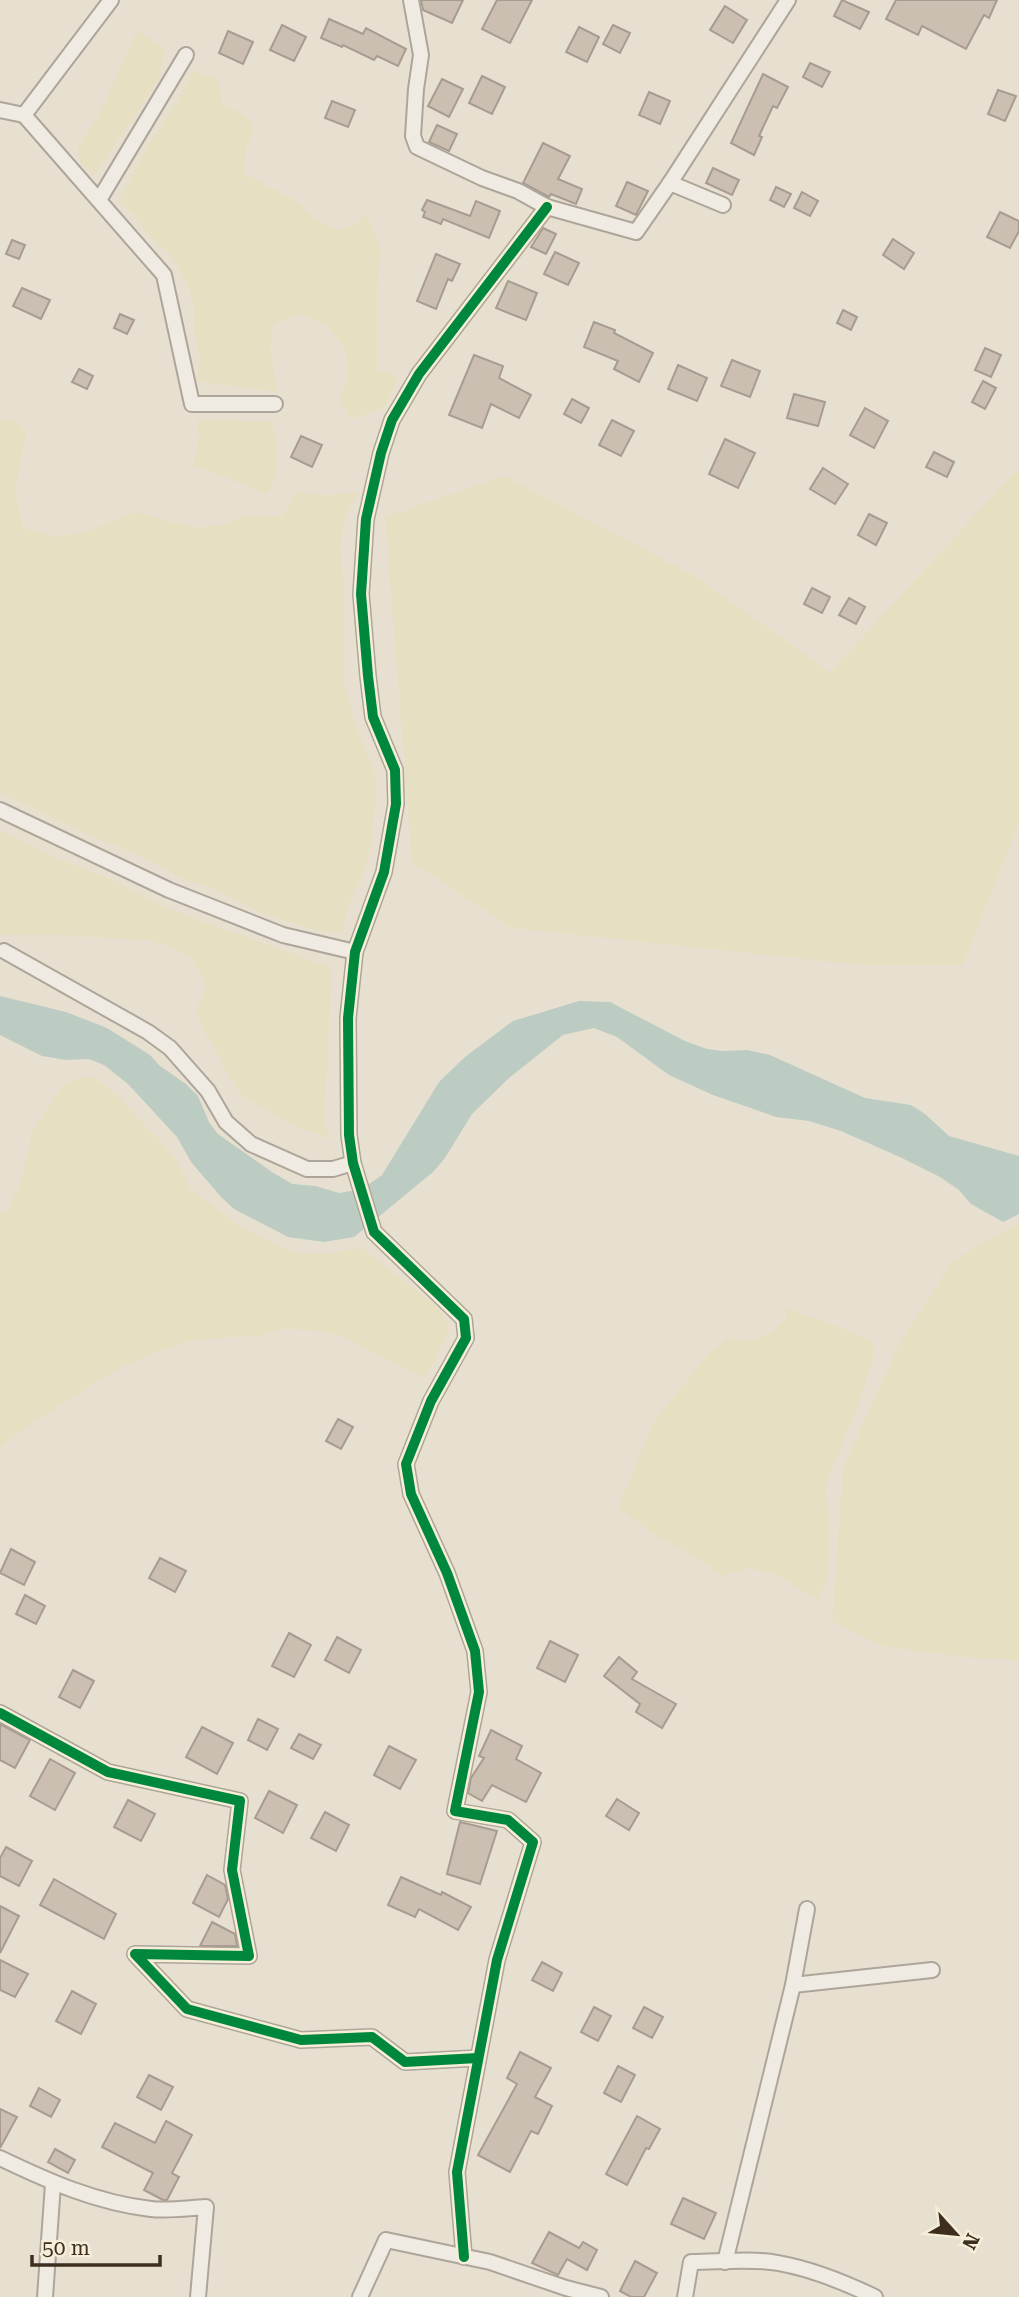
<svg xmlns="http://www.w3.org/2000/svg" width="1019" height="2297" viewBox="0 0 1019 2297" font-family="'Roboto Serif',serif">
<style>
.farmland{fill:#e6dfc2}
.water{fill:#bcccc2}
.building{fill:#cbbfb2;stroke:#a89c90;stroke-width:2}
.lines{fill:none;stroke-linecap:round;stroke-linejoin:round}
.street-casing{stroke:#ada599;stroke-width:18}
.street{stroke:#efebe3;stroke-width:14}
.cycleway-casing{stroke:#f7eed8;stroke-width:15}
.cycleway{stroke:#00873e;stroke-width:10}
</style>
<rect width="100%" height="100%" fill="#e7e0d1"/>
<g class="farmland">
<polygon points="137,31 165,48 158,81 94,176 80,162 78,147 99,115"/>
<polygon points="192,71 211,76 219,83 222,103 245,115 255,129 246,148 244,173 296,201 315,219 338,230 356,224 366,213 381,249 377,286 377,369 399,377 384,408 351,419 339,399 348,374 346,349 326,325 298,313 274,325 270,345 277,392 197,381 200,360 194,333 195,309 189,288 170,255 150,237 133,214 118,202 147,147 179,99"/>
<polygon points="197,419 272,422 277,447 276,475 268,494 193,465 199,438"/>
<polygon points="15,420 26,433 15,492 23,528 56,537 88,531 136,512 196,528 219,525 244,516 283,516 295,493 329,495 358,492 344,519 341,549 343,579 343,678 355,724 377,779 372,844 362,876 348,906 341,933 311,929 266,915 216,890 183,879 150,860 91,836 0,793 0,421"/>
<polygon points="1019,467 1019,822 963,965 870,966 511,928 412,862 385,517 505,476 695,576 830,672"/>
<polygon points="0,831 46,854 111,879 169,909 332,968 324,1123 330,1139 301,1129 243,1097 228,1076 215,1047 202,1030 196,1010 207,985 190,958 170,947 147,940 56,935 0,935"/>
<polygon points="92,1076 118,1096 175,1157 190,1188 237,1224 294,1253 325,1254 361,1247 440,1309 450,1329 426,1378 370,1352 346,1337 314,1330 283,1329 257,1336 199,1339 157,1352 118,1369 28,1426 0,1448 0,1212 6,1212 22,1179 32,1132 55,1096 67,1082"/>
<polygon points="1019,1223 1019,1660 963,1657 882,1646 832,1621 843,1468 897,1348 952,1261"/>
<polygon points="785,1307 870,1339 875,1350 863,1392 825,1487 829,1515 828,1578 817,1600 780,1576 750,1568 722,1576 694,1556 654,1535 618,1507 653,1423 709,1353 729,1337 748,1341 770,1334 787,1317"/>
</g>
<polygon class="water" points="0,996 66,1012 107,1028 150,1055 160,1066 186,1084 198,1096 209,1122 218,1134 272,1172 292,1184 316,1186 339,1193 362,1189 382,1175 439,1082 465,1057 513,1021 579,1001 610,1002 685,1041 707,1049 723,1051 747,1050 770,1055 865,1098 911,1105 925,1114 949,1136 1019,1156 1019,1214 1003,1222 971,1204 959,1190 940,1177 902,1158 841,1131 809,1121 776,1117 713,1095 669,1075 617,1037 594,1028 563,1035 509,1078 472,1114 445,1158 433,1172 354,1237 324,1242 288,1237 234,1209 222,1198 191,1162 177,1137 128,1084 104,1065 89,1059 66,1060 42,1056 0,1035"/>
<g class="building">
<polygon points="421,0 463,0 452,23 423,10"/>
<polygon points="497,0 532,0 510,43 482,29"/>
<polygon points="842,0 869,12 860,29 834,16"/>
<polygon points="896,0 997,0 989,18 984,15 966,49 922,26 918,35 886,19"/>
<polygon points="725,6 747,20 733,43 710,30"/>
<polygon points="329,19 363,34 366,28 406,49 398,66 377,56 374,60 343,45 342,47 321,38"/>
<polygon points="282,25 306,37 294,61 270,50"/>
<polygon points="613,25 630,33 620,53 603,44"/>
<polygon points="579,27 599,37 587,62 566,52"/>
<polygon points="228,31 253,42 243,64 219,53"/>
<polygon points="810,63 830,72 822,87 803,77"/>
<polygon points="763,74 788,87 777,108 773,106 759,136 762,137 754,155 731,143"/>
<polygon points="482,76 505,87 492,114 469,103"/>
<polygon points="442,79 463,89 449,117 428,106"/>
<polygon points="998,90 1016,96 1005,121 988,114"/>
<polygon points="649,92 670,101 660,124 639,115"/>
<polygon points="332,101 355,110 348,127 325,118"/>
<polygon points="437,125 457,134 449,151 429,142"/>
<polygon points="543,143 570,156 558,179 582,189 576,204 551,194 549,197 523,183"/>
<polygon points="713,168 739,180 732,195 706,183"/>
<polygon points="627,182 648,191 636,215 616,206"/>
<polygon points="776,187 791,194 784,207 770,200"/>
<polygon points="802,192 818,201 810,216 794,208"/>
<polygon points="427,200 470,216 476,201 500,211 489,238 443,219 441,224 423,217 425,212 422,210"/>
<polygon points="1000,212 1019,221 1019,231 1010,248 987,237"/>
<polygon points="543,228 556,234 546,254 531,247"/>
<polygon points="893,239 914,253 904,269 883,255"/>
<polygon points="12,240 25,245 19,259 6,254"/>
<polygon points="555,252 579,263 568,285 544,274"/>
<polygon points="436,254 460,264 452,281 448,279 436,309 417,301"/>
<polygon points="508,281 537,293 526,320 496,308"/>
<polygon points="22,288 50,300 41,319 13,306"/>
<polygon points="843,310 857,317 851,330 837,323"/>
<polygon points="120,314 134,320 127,334 114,328"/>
<polygon points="594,322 615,330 614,333 653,353 639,382 614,369 618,361 584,347"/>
<polygon points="985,348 1001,355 991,377 975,370"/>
<polygon points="474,355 503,366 499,378 531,395 519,418 491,404 482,428 449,415"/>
<polygon points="732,360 760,371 750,397 721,386"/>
<polygon points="678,365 707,378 697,401 668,389"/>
<polygon points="79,369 93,376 87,389 72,382"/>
<polygon points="983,381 996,388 985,409 972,402"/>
<polygon points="794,394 825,402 818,426 787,418"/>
<polygon points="572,399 589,408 581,423 564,414"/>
<polygon points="865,408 888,421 874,448 850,435"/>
<polygon points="612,420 634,431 621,456 599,445"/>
<polygon points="301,436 322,445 312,467 291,457"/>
<polygon points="725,439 755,453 738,488 709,474"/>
<polygon points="934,452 954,462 947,477 926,467"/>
<polygon points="823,468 848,484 835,504 810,489"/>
<polygon points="869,514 887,523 876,545 858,535"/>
<polygon points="812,588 830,597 822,613 804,604"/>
<polygon points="849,598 865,607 856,624 839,615"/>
<polygon points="338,1419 353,1427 341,1449 326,1441"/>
<polygon points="11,1549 35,1562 24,1585 0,1573"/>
<polygon points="160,1558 186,1571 175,1592 149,1578"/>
<polygon points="25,1595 45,1606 36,1624 16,1614"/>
<polygon points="289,1633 311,1645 294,1677 272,1666"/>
<polygon points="337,1637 361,1650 349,1673 325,1660"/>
<polygon points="550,1641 578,1655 565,1682 537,1668"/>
<polygon points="619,1657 637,1672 632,1679 676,1704 662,1728 636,1712 640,1704 604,1676"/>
<polygon points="73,1670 94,1681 80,1708 59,1697"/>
<polygon points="258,1719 278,1729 267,1750 248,1740"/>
<polygon points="0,1724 30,1740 15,1768 0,1760"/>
<polygon points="202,1727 233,1743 217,1774 186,1757"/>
<polygon points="491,1730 522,1746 516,1759 541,1773 526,1802 492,1785 482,1801 468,1793 471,1778 484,1758 479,1756"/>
<polygon points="299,1734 321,1745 313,1759 291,1748"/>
<polygon points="389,1746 416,1760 400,1789 374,1775"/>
<polygon points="50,1759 75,1773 55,1810 30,1796"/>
<polygon points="269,1791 297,1805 283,1833 255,1818"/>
<polygon points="617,1799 639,1813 629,1830 606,1816"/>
<polygon points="128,1800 155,1814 141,1841 114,1827"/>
<polygon points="325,1812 349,1825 336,1851 311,1838"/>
<polygon points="460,1822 497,1831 480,1884 447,1874"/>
<polygon points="6,1847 32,1861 19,1886 0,1876 0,1858"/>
<polygon points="207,1875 225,1885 228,1899 219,1917 193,1903"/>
<polygon points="401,1877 441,1895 442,1892 471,1907 458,1930 419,1909 415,1917 388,1905"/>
<polygon points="54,1879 116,1914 104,1939 40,1905"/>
<polygon points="0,1906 19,1916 0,1953"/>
<polygon points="212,1922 235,1934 237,1946 200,1946"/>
<polygon points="0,1960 28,1974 15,1997 0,1990"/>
<polygon points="542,1962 562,1973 553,1991 532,1980"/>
<polygon points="72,1991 96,2004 81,2034 56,2021"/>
<polygon points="594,2007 611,2016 598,2041 581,2032"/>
<polygon points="644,2007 663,2017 652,2038 633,2028"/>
<polygon points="520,2052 551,2068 535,2097 552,2106 538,2134 531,2131 510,2172 478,2155 517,2084 507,2078"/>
<polygon points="618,2066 635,2075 621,2102 604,2093"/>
<polygon points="149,2075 173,2087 161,2110 137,2097"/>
<polygon points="39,2088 60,2100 51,2117 30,2106"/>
<polygon points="0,2109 17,2117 0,2148"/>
<polygon points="637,2116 660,2129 649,2149 646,2148 627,2185 606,2174"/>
<polygon points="166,2121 192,2135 172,2173 179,2177 167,2200 163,2200 144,2190 153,2173 102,2147 115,2123 155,2143"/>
<polygon points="55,2149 75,2160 68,2173 48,2162"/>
<polygon points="683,2198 716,2213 704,2239 671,2224"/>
<polygon points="549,2232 579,2248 583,2242 597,2250 587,2270 567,2259 558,2275 532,2263"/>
<polygon points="635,2261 657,2273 644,2297 631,2297 620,2291"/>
</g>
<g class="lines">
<g class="street-casing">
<g id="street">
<polyline points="111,0 24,115 164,275 192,404 275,404"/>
<polyline points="411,0 421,55 416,89 413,136 417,147 482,178 518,191 547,207 636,232 670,183 723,205"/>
<polyline points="0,110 24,115"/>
<polyline points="670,183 788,0"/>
<polyline points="99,200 186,55"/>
<polyline points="0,810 169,890 283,935 355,952"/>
<polyline points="4,951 148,1032 170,1048 208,1091 226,1122 251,1144 307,1169 333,1169 353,1163"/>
<polyline points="0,1713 108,1772 240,1801 232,1870 249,1956 135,1954 187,2009 301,2040 372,2037 405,2062 478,2058"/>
<polyline points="793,1985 932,1970"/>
<path d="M0,2158C48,2181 97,2203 151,2209C168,2211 188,2208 206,2207L198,2297"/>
<polyline points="464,2257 457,2172 497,1960 533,1842 508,1820 455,1811 479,1692 475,1651 447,1573 411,1494 406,1464 431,1401 466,1338 464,1319 374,1232 353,1163 349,1135 348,1018 355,952 384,872 396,804 395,770 373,717 368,676 361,594 366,519 381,453 392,420 419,374 547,207"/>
<polyline points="725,2262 793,1985 807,1909"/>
<polyline points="45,2297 53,2184"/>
<polyline points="360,2297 386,2240 490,2262 566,2288 601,2297"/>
<path d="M685,2297L691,2262C718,2262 752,2258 778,2263C812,2269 844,2282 875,2297"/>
</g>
</g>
<use href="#street" class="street"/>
<g class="cycleway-casing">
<g id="cycleway">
<polyline points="0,1713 108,1772 240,1801 232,1870 249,1956 135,1954 187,2009 301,2040 372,2037 405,2062 478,2058"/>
<polyline points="464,2257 457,2172 497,1960 533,1842 508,1820 455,1811 479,1692 475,1651 447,1573 411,1494 406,1464 431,1401 466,1338 464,1319 374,1232 353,1163 349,1135 348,1018 355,952 384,872 396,804 395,770 373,717 368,676 361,594 366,519 381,453 392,420 419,374 547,207"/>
</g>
</g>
<use href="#cycleway" class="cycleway"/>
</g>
<g transform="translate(956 2234) rotate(117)" stroke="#f7eed8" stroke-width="5" paint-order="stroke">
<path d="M0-5L12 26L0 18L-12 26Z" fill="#3d2e20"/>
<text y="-10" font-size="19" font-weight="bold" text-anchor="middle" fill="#3d2e20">N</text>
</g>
<path d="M32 2255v10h128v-10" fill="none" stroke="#3d2e20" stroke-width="3.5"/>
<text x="42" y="2255" font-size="21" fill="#3d2e20" stroke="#f7eed8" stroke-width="5" paint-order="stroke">50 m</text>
</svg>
